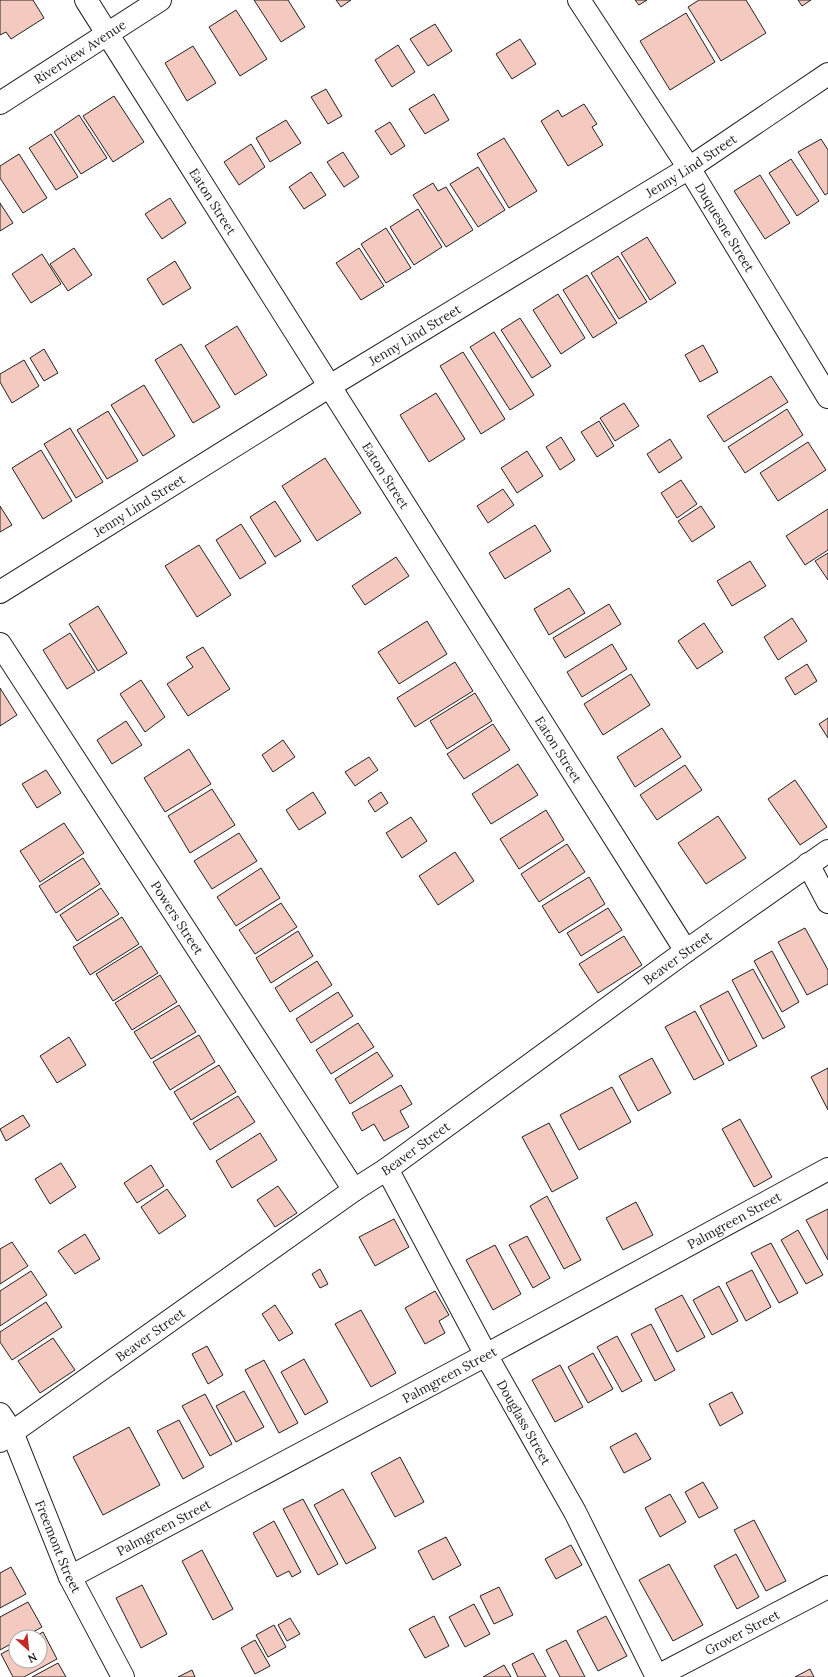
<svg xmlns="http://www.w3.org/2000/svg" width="828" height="1677" viewBox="0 0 828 1677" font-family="Lora,serif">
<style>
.building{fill:#f3c9c0;stroke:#222}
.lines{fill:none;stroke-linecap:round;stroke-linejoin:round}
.minor-casing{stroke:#222;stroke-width:24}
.minor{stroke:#fff;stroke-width:22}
.labels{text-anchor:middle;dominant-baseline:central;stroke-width:3;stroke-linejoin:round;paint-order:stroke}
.street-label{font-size:13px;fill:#222;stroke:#fff}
</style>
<rect width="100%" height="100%" fill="#fff"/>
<g class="building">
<polygon points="0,0 33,0 44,18 11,39 6,32 0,35"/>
<polygon points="254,0 288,0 305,27 281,42"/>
<polygon points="336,0 351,0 341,7"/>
<polygon points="635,0 647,0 639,5"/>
<polygon points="699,0 746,0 766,33 721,61 688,7"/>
<polygon points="798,0 811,0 802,6"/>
<polygon points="236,10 267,59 240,76 209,27"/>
<polygon points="686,13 715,62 670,90 640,41"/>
<polygon points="435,24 452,51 428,66 410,39"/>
<polygon points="520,39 536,64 512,79 496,54"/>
<polygon points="398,45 415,72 392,87 375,60"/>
<polygon points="193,46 216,83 187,101 165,63"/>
<polygon points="326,89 342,116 328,124 311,97"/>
<polygon points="434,94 449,120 425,134 409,109"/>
<polygon points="114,96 144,142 113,162 83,116"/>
<polygon points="584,104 597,124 592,127 603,145 568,166 541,121 558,110 562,117"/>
<polygon points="79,115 107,158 81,174 54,132"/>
<polygon points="286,120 301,143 270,162 256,138"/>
<polygon points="390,122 405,146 391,155 375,131"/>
<polygon points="51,134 78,177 56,190 29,148"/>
<polygon points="504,138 537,191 509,208 477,154"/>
<polygon points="821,139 828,150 828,193 825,195 798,152"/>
<polygon points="251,144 265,167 239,185 224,162"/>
<polygon points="343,152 359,177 344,187 327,162"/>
<polygon points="19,154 47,198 23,213 0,178 0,166"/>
<polygon points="791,159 819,201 797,216 769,173"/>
<polygon points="478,167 505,210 478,227 450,184"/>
<polygon points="311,172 326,195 304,209 289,187"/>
<polygon points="760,175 790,223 765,239 734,191"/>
<polygon points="433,183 438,191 446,187 473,230 446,247 413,195"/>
<polygon points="170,198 186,223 162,239 145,214"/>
<polygon points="0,203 13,223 0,231"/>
<polygon points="418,209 442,247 414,265 390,227"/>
<polygon points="386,228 411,268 386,283 361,244"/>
<polygon points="647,237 676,283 650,300 621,253"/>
<polygon points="74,248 92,275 68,291 50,264"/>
<polygon points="359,248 384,286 361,300 336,263"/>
<polygon points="42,254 61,284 31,303 12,274"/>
<polygon points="618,256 647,302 619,319 591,273"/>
<polygon points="175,261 191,288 163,305 147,279"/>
<polygon points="587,275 617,323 593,338 563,290"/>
<polygon points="558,294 585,338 561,354 533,310"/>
<polygon points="520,318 551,366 532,378 501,330"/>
<polygon points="237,326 267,375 235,395 205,346"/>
<polygon points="494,332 534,395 510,410 470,347"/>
<polygon points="181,344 220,407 193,423 155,360"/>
<polygon points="703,345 718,372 700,382 685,355"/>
<polygon points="44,349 58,373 44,381 30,358"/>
<polygon points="463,352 505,419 481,434 440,366"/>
<polygon points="24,360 39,386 12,403 0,382 0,374"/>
<polygon points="771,376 788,402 724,442 707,416"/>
<polygon points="144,385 175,436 143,456 111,405"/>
<polygon points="436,393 465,439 429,462 400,415"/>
<polygon points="624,403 639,426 615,441 600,418"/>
<polygon points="787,409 803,435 745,473 728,447"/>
<polygon points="108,411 138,461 107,479 77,430"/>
<polygon points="599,421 614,446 597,457 581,432"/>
<polygon points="70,428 103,482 76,498 44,444"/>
<polygon points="561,437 575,460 560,470 546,447"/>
<polygon points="670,439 682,458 659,473 647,454"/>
<polygon points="808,442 826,470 778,501 760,473"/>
<polygon points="41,450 72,501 43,519 12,468"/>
<polygon points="527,451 543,476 517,493 501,468"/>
<polygon points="325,458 361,513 317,541 282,486"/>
<polygon points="681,480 697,504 677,518 661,493"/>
<polygon points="503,489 514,505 488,523 477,506"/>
<polygon points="275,501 301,541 275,557 250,517"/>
<polygon points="0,506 12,525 0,532"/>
<polygon points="701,506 715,527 692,542 678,521"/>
<polygon points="828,509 828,550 805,565 786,536"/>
<polygon points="241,524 266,563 240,579 216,540"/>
<polygon points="535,525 551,551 505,579 489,553"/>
<polygon points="199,545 231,595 197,617 165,566"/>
<polygon points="828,553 828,580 815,561"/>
<polygon points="396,557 409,576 365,605 352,586"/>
<polygon points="750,561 766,586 732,606 717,581"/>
<polygon points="569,588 585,613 549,635 534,609"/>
<polygon points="609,604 621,624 565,658 553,638"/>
<polygon points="98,606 127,653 98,671 69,624"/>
<polygon points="792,618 807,641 778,660 764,637"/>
<polygon points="427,621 447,654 399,684 378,652"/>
<polygon points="704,623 723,652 697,669 678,641"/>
<polygon points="70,633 95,672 67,689 43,650"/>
<polygon points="612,644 627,669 582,697 567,672"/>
<polygon points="203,647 230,689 188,716 167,684 193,667 186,657"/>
<polygon points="455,662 473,691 415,727 397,698"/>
<polygon points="807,664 817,681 795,695 785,678"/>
<polygon points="631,674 650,705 603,735 584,704"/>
<polygon points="141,680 165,717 145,732 120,694"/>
<polygon points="0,688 17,715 0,726"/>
<polygon points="475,693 492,721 447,749 430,721"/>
<polygon points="828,718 828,738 819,724"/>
<polygon points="126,721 142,745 112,764 97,740"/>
<polygon points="493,724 510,750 464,779 447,754"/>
<polygon points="662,728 681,757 635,787 617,757"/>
<polygon points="283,740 295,757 273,772 262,755"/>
<polygon points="189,749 211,784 165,812 144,778"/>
<polygon points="369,757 378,770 355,786 345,772"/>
<polygon points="518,764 538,795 491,824 472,794"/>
<polygon points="685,765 702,790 657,820 640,795"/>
<polygon points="46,770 61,793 37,808 22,784"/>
<polygon points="795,780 827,827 800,845 768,799"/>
<polygon points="212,789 235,825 190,853 168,816"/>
<polygon points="313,792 326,813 299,830 286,810"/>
<polygon points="381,792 388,803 375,812 368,801"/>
<polygon points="546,810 564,840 519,869 500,839"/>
<polygon points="718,816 746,858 706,884 678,843"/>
<polygon points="411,817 427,841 402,858 386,833"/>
<polygon points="64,823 84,853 40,882 20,851"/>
<polygon points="239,833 257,861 212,889 194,861"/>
<polygon points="567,844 585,872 539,902 521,874"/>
<polygon points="455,852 474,881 438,905 419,876"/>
<polygon points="83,858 100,884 56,913 39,886"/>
<polygon points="261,868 280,898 236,926 217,897"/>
<polygon points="589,877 605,904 559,933 542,906"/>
<polygon points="101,888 119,914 77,941 60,915"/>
<polygon points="281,903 297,927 255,954 239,930"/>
<polygon points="608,908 622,930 581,956 567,933"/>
<polygon points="122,917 139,944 90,975 73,947"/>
<polygon points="805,928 828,970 828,984 807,995 778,942"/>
<polygon points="298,931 313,956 271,983 256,958"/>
<polygon points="624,936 642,965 598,993 579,964"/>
<polygon points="141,946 158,973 113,1001 96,974"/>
<polygon points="772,951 799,1002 782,1012 754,961"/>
<polygon points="317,961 332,985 290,1012 275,988"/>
<polygon points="753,969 785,1027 763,1039 732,980"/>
<polygon points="160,975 177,1002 132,1030 115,1003"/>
<polygon points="728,991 757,1046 729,1061 700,1006"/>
<polygon points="338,992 353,1016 311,1043 296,1019"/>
<polygon points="179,1005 196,1032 151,1059 134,1032"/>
<polygon points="695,1011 724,1064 694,1080 665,1027"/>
<polygon points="358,1023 374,1047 331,1074 316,1050"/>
<polygon points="199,1035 215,1062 170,1090 153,1062"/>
<polygon points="69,1037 86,1065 57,1083 40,1056"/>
<polygon points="377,1052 393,1076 350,1104 335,1079"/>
<polygon points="652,1058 671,1093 638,1111 619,1076"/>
<polygon points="219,1065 236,1092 191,1120 174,1092"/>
<polygon points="828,1068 828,1110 811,1077"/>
<polygon points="401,1085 412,1104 400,1111 409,1127 384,1141 374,1124 362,1131 352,1113"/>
<polygon points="612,1087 631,1122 579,1150 560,1115"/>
<polygon points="238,1096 255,1122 210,1150 193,1123"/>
<polygon points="23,1115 30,1126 6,1141 0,1129"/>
<polygon points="740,1119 772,1177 754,1187 722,1129"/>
<polygon points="549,1123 578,1178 552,1192 522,1137"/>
<polygon points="260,1133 277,1160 232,1188 216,1161"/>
<polygon points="61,1163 76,1187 50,1204 35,1179"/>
<polygon points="151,1165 164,1186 137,1203 124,1183"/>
<polygon points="278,1186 297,1213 275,1227 257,1200"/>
<polygon points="167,1189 186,1216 159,1234 141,1207"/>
<polygon points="547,1196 581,1260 564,1269 530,1206"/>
<polygon points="636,1202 653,1235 623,1250 606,1218"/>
<polygon points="828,1209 828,1260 806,1220"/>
<polygon points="394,1219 409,1247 375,1266 359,1237"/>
<polygon points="798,1230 823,1275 806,1284 781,1240"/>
<polygon points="85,1234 100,1259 75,1274 58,1251"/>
<polygon points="527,1236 550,1278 533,1288 509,1245"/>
<polygon points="12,1242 28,1266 0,1284 0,1249"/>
<polygon points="771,1243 798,1293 779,1303 751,1253"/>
<polygon points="495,1245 521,1294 493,1310 466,1260"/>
<polygon points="320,1269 328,1284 320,1288 312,1274"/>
<polygon points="752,1270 771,1307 746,1321 726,1283"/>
<polygon points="31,1271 47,1295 0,1326 0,1291"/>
<polygon points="719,1286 738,1321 712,1335 693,1300"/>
<polygon points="435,1291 449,1315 439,1321 445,1333 425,1344 405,1308"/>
<polygon points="682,1295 705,1337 677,1352 655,1309"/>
<polygon points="46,1302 62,1327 12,1360 0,1342 0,1332"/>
<polygon points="275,1305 293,1333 279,1341 262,1314"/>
<polygon points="361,1310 396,1373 371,1387 335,1324"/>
<polygon points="651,1324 675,1370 655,1381 631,1334"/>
<polygon points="617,1336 642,1381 622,1392 597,1347"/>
<polygon points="53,1338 75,1370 40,1393 18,1361"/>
<polygon points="207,1346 223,1375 208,1384 192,1354"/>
<polygon points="593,1353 613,1389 588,1403 568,1367"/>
<polygon points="304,1359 328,1402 305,1415 281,1372"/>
<polygon points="264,1360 298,1423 279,1433 245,1370"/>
<polygon points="560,1365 583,1407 555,1422 532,1380"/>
<polygon points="244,1391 264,1427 236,1442 216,1406"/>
<polygon points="732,1392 743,1413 720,1426 709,1404"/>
<polygon points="205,1394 232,1444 210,1456 182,1406"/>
<polygon points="179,1420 204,1467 183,1479 157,1431"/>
<polygon points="129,1427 160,1485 103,1515 73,1457"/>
<polygon points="636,1433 651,1459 624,1473 610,1447"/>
<polygon points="400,1457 424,1502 395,1517 371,1473"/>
<polygon points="703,1482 718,1508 699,1518 685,1492"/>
<polygon points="343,1489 376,1548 346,1564 314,1505"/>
<polygon points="670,1494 686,1522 660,1537 645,1508"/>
<polygon points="303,1499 338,1564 318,1575 283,1509"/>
<polygon points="754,1520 786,1581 766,1591 734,1530"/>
<polygon points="274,1521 301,1572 292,1577 289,1571 277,1577 253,1533"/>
<polygon points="446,1537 461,1565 433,1580 418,1551"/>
<polygon points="571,1545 582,1565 556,1579 545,1559"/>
<polygon points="202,1550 233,1609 213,1620 182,1561"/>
<polygon points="736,1554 759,1597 737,1609 714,1566"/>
<polygon points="669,1564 703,1625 673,1641 639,1580"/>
<polygon points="11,1567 26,1594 0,1608 0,1573"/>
<polygon points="142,1585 167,1634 141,1648 116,1598"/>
<polygon points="499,1587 513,1615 494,1624 480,1596"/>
<polygon points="28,1602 42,1627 24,1637 16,1637 16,1641 0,1650 0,1617"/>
<polygon points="474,1604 490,1634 465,1647 449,1617"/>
<polygon points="434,1616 449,1646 425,1658 409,1629"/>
<polygon points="606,1616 627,1656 598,1671 577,1631"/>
<polygon points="290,1618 300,1634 287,1641 278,1625"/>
<polygon points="274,1625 286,1647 268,1657 256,1635"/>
<polygon points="43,1632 57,1659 24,1677 13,1677 1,1654 16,1646 16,1661 40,1661 40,1637 34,1637"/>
<polygon points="255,1640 270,1666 255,1674 241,1648"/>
<polygon points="566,1640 585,1677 560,1677 546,1650"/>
<polygon points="533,1653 546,1677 518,1677 512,1664"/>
<polygon points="58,1663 66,1677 32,1677"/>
<polygon points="504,1665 511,1677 483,1677"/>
<polygon points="810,1669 814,1677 795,1677"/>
<polygon points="192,1670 195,1677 178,1677"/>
</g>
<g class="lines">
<g class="minor-casing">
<g id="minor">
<path id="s1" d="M86,0L686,951"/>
<path id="s2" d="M579,0L689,168L828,397"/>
<path id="s3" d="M0,103L160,0"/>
<path id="s4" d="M0,592L330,386L689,168L828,74"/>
<path id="s5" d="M0,644L354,1190"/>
<polyline points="808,864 828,902"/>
<path id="s6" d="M387,1169L486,1355L575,1512L657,1677"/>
<path id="s7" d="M0,1414L12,1432L70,1577L123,1677"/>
<path id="s8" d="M0,1441L354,1190L387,1169L686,951L828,851"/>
<path id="s9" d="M70,1577L486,1355L828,1169"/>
<path id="s10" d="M656,1677L828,1587"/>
</g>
</g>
<use href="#minor" class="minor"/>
</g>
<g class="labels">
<g class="street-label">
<text stroke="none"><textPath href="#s3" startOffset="95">Riverview Avenue</textPath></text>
<text stroke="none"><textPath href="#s4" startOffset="812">Jenny Lind Street</textPath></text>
<text stroke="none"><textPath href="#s1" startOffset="238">Eaton Street</textPath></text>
<text stroke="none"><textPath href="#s2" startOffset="270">Duquesne Street</textPath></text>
<text stroke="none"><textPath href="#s4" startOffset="488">Jenny Lind Street</textPath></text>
<text stroke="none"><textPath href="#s1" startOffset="562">Eaton Street</textPath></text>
<text stroke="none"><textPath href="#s4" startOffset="164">Jenny Lind Street</textPath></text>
<text stroke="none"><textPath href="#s1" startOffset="886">Eaton Street</textPath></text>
<text stroke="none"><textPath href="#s5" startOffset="326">Powers Street</textPath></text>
<text stroke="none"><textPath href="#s8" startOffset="832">Beaver Street</textPath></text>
<text stroke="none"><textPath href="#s8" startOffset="508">Beaver Street</textPath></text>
<text stroke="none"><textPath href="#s9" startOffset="754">Palmgreen Street</textPath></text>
<text stroke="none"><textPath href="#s8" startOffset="184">Beaver Street</textPath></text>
<text stroke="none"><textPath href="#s9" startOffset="430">Palmgreen Street</textPath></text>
<text stroke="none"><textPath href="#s6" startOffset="288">Douglass Street</textPath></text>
<text stroke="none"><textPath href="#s9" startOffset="106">Palmgreen Street</textPath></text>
<text stroke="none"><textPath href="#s7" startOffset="145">Freemont Street</textPath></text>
<text stroke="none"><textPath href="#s10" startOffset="97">Grover Street</textPath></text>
</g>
</g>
<g transform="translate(28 1649) rotate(153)"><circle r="19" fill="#ffffff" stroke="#a7a7a7"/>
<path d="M0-3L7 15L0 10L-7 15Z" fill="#c62828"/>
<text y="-6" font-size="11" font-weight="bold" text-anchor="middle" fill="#222222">N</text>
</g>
</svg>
